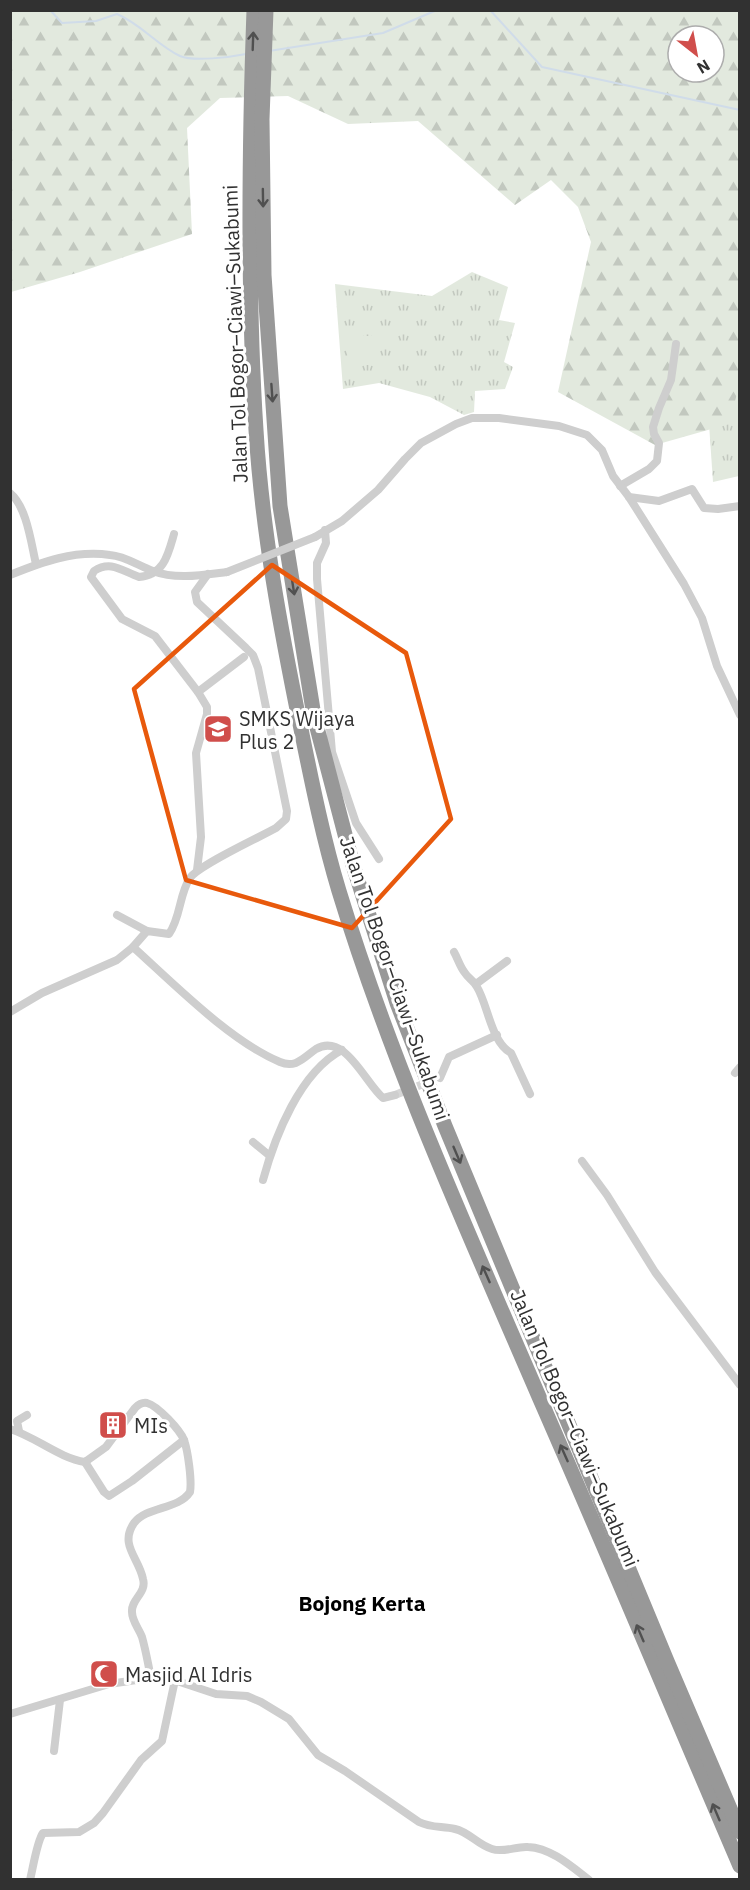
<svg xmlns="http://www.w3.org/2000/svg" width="750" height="1890" viewBox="0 0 750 1890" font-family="'IBM Plex Sans',sans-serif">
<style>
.grass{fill:url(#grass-tufts)}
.forest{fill:url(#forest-firs);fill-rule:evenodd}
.pitch{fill:#e2e9de}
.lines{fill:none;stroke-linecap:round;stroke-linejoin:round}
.stream{stroke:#d0dce9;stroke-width:2}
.street-tunnel{stroke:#d6d6d6;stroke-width:8;stroke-dasharray:8 4;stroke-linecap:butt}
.street{stroke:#cecece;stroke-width:8}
.highway{stroke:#989898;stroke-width:15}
.street-bridge{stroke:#cecece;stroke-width:8}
.oneway{stroke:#505050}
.marked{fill:none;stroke:#e8590c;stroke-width:4.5;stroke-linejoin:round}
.labels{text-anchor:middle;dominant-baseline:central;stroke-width:6;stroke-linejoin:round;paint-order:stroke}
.street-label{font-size:20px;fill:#313131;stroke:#fff}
.poi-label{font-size:20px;fill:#313131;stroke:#fff;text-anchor:start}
.neighbourhood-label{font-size:21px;font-weight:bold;fill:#000;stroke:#fff}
</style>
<defs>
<pattern id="grass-tufts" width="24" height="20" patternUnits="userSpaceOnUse" patternTransform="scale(1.5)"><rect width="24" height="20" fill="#e2e9de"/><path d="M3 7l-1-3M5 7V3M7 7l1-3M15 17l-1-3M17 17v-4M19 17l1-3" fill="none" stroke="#c2c8bf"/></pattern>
<pattern id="forest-firs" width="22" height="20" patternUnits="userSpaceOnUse" patternTransform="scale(1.5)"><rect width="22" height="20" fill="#e2e9de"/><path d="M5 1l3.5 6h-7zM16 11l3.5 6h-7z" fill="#c2c8bf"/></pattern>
</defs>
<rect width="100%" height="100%" fill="#fff"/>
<g class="grass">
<polygon points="698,265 739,265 739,476 713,482"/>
<polygon points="472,272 508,287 499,320 515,323 504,362 513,367 505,389 475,391 474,412 464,415 430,397 379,383 343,389 335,284 432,296"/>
</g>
<path class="forest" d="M11,11H739L740,382L729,424L655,445L558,392L591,242L578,207L551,180L515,205L418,121L348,124L288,96L220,98L187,128L192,234L80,272L11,292ZM678,36H714V72H678Z"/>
<rect class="pitch" x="348" y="336" width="26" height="29"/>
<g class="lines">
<g class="stream">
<path d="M50,10L62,23L96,21L117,14C141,24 157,45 180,56C194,62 231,57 246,54"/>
<polyline points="490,10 542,67 740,110"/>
<polyline points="269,51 383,33 437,10"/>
</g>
<polyline class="street-tunnel" points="395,1095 431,1081"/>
<g class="street">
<polyline points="620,486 649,469 657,461 659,443 654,434 653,427 659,408 671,380 676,344"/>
<path d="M10,493C27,507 31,543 36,564"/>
<polyline points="629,497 659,501 692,489 704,508 718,509 740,506"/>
<polyline points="325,530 326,543 317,563 317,579 332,752 356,823 379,859"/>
<path d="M174,534C168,555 164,575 139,577C122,571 111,560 94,571L91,577L122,619L155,636L198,692L207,707V714L196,753L201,837L197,870"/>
<polyline points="315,537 342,521 378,490 405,459 421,443 456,424 472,418 499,418 559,426 587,435 602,450 613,476 629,497 684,584 702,618 717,666 740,715"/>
<path d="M10,575C42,562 74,550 110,555C125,556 139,566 153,571C176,580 203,575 227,572"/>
<polyline points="198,692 244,657"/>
<polyline points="117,915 147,931"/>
<path d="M133,947C174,984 230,1041 280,1062C296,1069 304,1057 316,1049C345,1032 365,1083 383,1098L395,1095"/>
<path d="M454,952C458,959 460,967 465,973C468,978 474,981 477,987C488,1005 491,1042 511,1053L530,1094"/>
<polyline points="476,984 507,961"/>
<path d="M10,1012L42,993L117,960L133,947L147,931L169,934C181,917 179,894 190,878C199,865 258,838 276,828L286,819L287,811L258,668L253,655L246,648L197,602L195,592L208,574"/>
<polyline points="735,1073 740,1067"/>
<polyline points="440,1078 449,1057 497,1035"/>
<polyline points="253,1142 270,1156"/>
<polyline points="582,1161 607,1195 655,1272 740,1385"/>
<path d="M263,1180C275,1136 300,1072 342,1050"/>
<path d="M10,1429C36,1437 59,1458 85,1462L106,1447L135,1408C138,1405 142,1402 147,1403C158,1406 180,1430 184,1440C188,1451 192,1481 190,1492C178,1510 147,1506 134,1523C119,1545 139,1558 143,1579C147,1593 131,1599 132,1612C132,1621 139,1629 142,1637C146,1651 148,1664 151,1678"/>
<polyline points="19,1431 17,1421 27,1415"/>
<polyline points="85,1462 104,1492 109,1496 132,1481 184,1440"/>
<path d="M10,1714L109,1684L157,1677L171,1679L216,1694L247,1696L261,1702L289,1719L318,1755L345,1771L419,1822C431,1828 442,1826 455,1829C469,1832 478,1845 492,1849C504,1853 516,1846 528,1847C551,1848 571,1866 589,1880"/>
<polyline points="54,1751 60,1700"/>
<path d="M30,1880C33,1868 37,1841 43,1833L79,1832L94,1823L103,1813L141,1760L162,1741L175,1680"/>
</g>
<g class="highway">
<path d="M254,10C249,150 247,291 256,430C262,531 281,631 301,729C312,783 323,838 339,891C392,1065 468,1232 540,1399C608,1554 673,1710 740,1866"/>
<polyline points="266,10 262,119 264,275 274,419 280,506 314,716 353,865 397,1003 445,1126 667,1661 740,1832"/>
</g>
<polyline class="street-bridge" points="227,572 315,537"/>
</g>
<defs><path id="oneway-shaft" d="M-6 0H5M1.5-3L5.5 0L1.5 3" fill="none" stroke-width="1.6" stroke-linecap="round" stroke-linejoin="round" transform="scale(1.5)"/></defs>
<g class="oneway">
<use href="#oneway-shaft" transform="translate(253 41) rotate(-88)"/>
<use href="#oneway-shaft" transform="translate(263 198) rotate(89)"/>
<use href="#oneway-shaft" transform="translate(272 393) rotate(86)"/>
<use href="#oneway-shaft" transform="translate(293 586) rotate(81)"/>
<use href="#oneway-shaft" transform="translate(457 1155) rotate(67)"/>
<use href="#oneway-shaft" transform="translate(486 1274) rotate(-114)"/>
<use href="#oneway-shaft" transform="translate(564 1453) rotate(-114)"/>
<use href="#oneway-shaft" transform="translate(640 1633) rotate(-113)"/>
<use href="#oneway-shaft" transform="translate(716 1812) rotate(-113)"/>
</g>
<path class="marked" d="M272,565L406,653L451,819L352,928L186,880L134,689Z"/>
<defs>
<g id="school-square" transform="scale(1.5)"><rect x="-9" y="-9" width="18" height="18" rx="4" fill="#d04e4b" stroke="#fff"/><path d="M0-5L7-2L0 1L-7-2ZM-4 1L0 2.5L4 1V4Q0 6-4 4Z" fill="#fff"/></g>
<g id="building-square" transform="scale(1.5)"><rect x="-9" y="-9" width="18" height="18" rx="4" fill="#d04e4b" stroke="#fff"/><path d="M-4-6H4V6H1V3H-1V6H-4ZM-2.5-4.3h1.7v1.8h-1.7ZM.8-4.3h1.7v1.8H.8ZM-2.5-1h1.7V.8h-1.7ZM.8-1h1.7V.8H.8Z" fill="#fff"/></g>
<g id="mosque-square" transform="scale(1.5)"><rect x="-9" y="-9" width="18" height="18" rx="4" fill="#d04e4b" stroke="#fff"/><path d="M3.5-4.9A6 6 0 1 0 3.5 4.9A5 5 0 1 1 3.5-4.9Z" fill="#fff"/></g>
</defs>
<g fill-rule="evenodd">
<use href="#school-square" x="218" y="729"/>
<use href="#building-square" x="113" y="1425"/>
<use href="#mosque-square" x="104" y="1674"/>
</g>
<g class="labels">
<g class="street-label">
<text transform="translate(235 334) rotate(-92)">Jalan Tol Bogor–Ciawi–Sukabumi</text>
<text transform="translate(395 978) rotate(71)">Jalan Tol Bogor–Ciawi–Sukabumi</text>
<text transform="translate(575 1428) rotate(67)">Jalan Tol Bogor–Ciawi–Sukabumi</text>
</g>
<g class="poi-label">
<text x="239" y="718">SMKS Wijaya<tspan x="239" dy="23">Plus 2</tspan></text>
<text x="134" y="1425">MIs</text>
<text x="125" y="1674">Masjid Al Idris</text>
</g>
<g class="neighbourhood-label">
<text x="362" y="1603">Bojong Kerta</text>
</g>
</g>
<rect width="750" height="1890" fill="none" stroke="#313131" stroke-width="24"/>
<g transform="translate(696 54) rotate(149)"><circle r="28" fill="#ffffff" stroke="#adadad" stroke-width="1.5"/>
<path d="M0-4.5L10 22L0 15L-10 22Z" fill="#d04e4b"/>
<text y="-9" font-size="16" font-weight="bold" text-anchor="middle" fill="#313131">N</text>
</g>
</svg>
